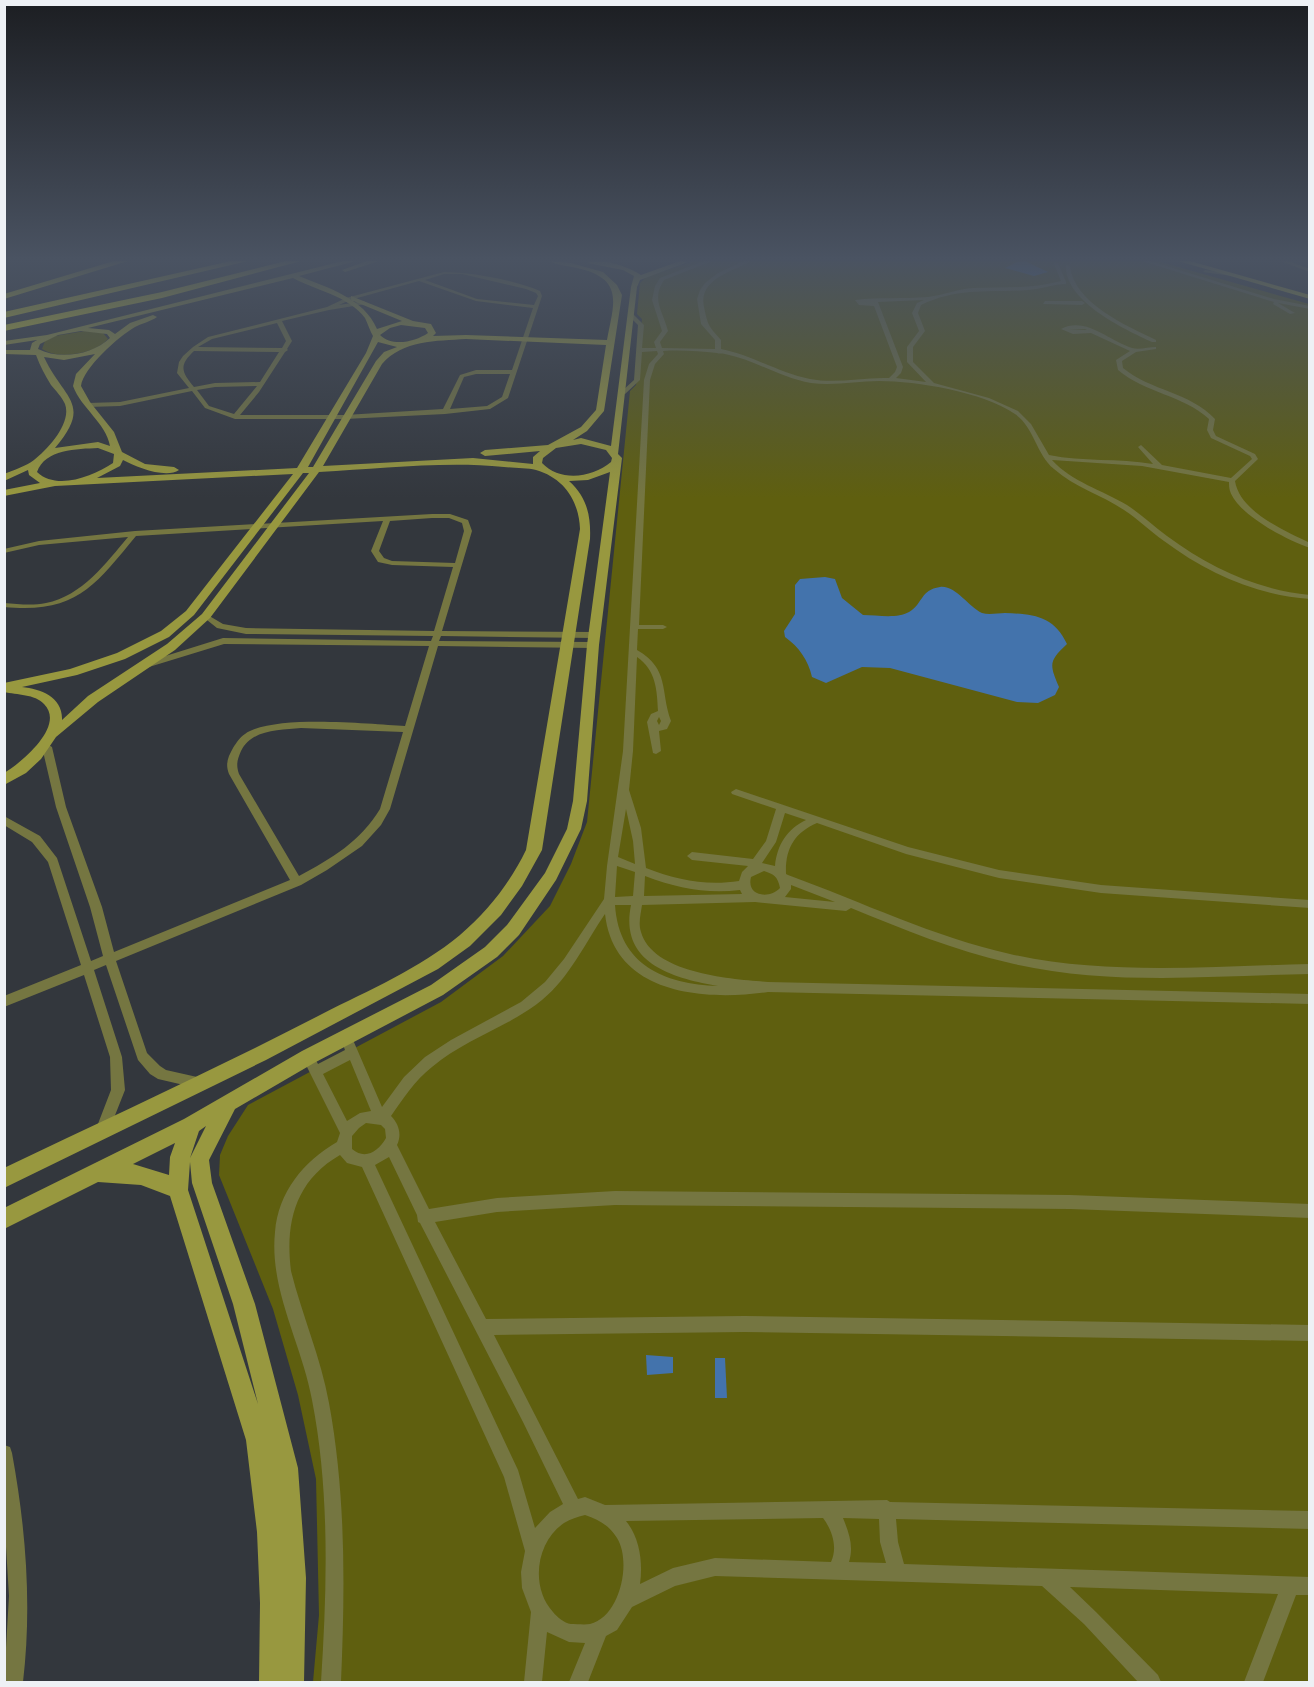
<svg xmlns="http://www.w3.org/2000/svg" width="1314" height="1687" viewBox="0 0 1314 1687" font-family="Bitter,serif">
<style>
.green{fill:#5f5f0f}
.water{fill:#4373ac}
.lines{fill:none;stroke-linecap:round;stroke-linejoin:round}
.street{fill:#757641;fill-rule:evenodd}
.secondary{fill:#98983f;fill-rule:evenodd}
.primary{fill:#b3b23a;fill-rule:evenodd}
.highway{fill:#cbca30;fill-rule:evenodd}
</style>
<rect width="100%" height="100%" fill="#33373d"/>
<g class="green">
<polygon points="695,261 1157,261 1309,304 1309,1682 313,1682 319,1615 316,1479 298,1395 273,1309 219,1175 220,1155 228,1136 248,1105 441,1002 503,956 550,906 571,864 587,822 630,391 636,385 642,319 637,314 640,283 646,277"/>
<path d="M85,331L103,333L108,339C94,354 59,360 42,349L45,341L55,336Z"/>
</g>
<g class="water">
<polygon points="1025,261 1048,272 1034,276 1005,268 1017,262"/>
<path d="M825,577L835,579L842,598L863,615C877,615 897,619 909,612C923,604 920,590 940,587C956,585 968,607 982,613C989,615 998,613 1005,613C1034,614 1054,616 1067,644C1049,661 1049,664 1059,687L1055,695L1038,703L1017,702L890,668L862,667L826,683L812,677C808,660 799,647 785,637L784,631L795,614V585L800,579Z"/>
<polygon points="646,1355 673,1357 673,1373 647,1375"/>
<polygon points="715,1358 725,1358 727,1398 715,1398"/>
</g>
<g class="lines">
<g class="street">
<path d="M704,261H712L664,280C651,300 663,311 668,331L660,342L662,348L715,349V340L701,324L697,299L700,290L705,283L718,273L744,261H751C732,272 698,279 704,307C708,326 708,325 721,340V349C752,355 779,373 810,379C836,384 863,377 889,378L895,372L897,367L874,306L859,305L855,300C879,297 903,299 928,297C943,295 958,289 973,288C1003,287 1032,289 1061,281L1054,264L1058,263L1066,282V284C1054,284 1041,289 1028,290C989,293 959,287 921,305L918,313L925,331L913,347V362L934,383L989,398L1018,411L1031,424L1049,455C1083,462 1118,458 1153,464L1138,447L1141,445L1162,465L1231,478L1252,459L1250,456L1211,438L1207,430L1209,419C1183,395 1145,393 1118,370L1116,360L1130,351L1091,333L1073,334L1061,329C1086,316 1109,341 1132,348C1139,350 1149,347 1156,347V349L1136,352L1122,361L1123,368C1151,391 1190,392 1215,419L1213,430L1216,436L1255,454L1258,459L1257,460L1235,481C1240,512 1284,530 1310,543V548C1287,540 1238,515 1230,491C1229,488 1229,485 1229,482L1142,466L1052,460C1072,482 1102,490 1127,505C1141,514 1153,526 1167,536C1209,567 1257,590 1310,595V599C1255,595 1207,573 1164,541C1150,531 1138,519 1124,510C1102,495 1074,487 1054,469C1036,454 1034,427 1015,414C983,392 917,381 879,381C857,381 834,386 811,383C781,378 755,360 725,354C722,353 719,354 717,353C699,351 681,350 663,351L664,354L655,364L650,380L639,625H663L667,627L663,629H638L637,650C670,669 660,691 671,721L667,729L659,731L661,751L656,754L653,753L647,722L651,714L658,711C657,690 656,670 637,657L633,751L629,790L641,828L646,868C677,880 706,886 739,881L742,872L748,866L692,860L687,856L692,852L753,859L766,841L776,809L732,794L731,792L736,789L908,847L999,870L1101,885L1310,900V908L1101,893L999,878L906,854L817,823C794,833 785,849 786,874L788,875C862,902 934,937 1010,954C1108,976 1211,966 1310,964V974C1210,976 1107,986 1010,963C955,951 903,929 851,908L846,911L755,902L642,905C641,913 638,923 641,932C653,974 732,979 768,982L1310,994V1004L768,992C705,1001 614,995 605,914C585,943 570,977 542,1000C509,1027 465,1039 432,1067C415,1080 403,1099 391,1116C399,1124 402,1135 397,1145L429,1209L497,1198L615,1191L1070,1195L1310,1204V1218L1070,1209L615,1205L497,1212L435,1222L486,1319L744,1316L1310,1325V1341L744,1332L494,1335L578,1499L585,1497L605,1505L887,1500L890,1502L1310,1511V1529L896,1519L898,1542L904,1564L1310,1577V1595H1296L1263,1682H1244L1278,1594L1070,1587L1096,1612L1158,1675L1161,1682H1138L1084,1624L1042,1586L715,1576L675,1586L632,1607L617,1630L606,1636L588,1682H569L585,1643L569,1642L547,1632L542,1682H524L531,1612L522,1588L521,1572L525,1551L504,1477L362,1167L347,1163L340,1155C295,1181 285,1223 291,1271C302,1315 321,1358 329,1403C346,1495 345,1589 341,1682H321C327,1589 330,1492 312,1400C302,1344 269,1290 275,1232C278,1192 304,1161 337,1142L340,1133L302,1057L304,1053L308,1051L312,1053L318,1064L345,1050L340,1037L342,1033L346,1032L350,1033L382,1107L404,1077L425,1057L451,1040L521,1002L545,982L564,959L604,899L607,866L623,751L644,380L649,364L658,354L657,351L642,352L640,380L625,394H621V392L634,380L638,325L628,315L633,314L644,325L642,348H656L654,342L662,331L652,300L655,286L660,278ZM924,300L917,303L912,313L919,331L907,347V362L926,382L896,378L901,373L903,367L878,302ZM1069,329H1085L1087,330ZM659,717L661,721L659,725L657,721ZM626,809L633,841L635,864L618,857ZM785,813L806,820C787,829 777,845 775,866L762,863L776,842ZM617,866L635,872L633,896L615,897ZM764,871C774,874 778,877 780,888C770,899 746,897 751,877ZM645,876C677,888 706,894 740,890L742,894L644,896ZM791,885L835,902L785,897L791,889ZM615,905H631C619,963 672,978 718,986C664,984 619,965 615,905ZM350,1060L371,1111L360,1113L347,1121L323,1074ZM366,1123L381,1125L385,1129L386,1138C378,1152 365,1160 352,1149V1136L359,1128ZM389,1157L417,1215L418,1222L420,1223L523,1422L563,1504L550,1512L535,1528L518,1470L375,1165ZM585,1515C599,1520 609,1525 617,1538C632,1562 620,1617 590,1624C585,1625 576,1624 571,1624C564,1623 557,1617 553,1612C530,1587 536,1542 564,1523C571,1519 577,1517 585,1515ZM823,1518C832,1530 838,1547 831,1562L715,1558L673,1568L640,1584C643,1563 640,1538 626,1521ZM843,1518L879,1519L880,1542L886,1563L849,1562C854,1546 849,1533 843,1518Z"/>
<polygon points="1142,261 1150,261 1274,299 1310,306 1310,309 1278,303 1295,313 1290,314 1273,304 1274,302"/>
<polygon points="1280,261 1288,261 1310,269 1310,272"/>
<path d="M1066,265L1070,266C1074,303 1125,325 1156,340V342H1152C1124,329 1064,301 1066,265Z"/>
<polygon points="1205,270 1232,274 1234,275 1232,276 1203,272"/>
<path d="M444,272C472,272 513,280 540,291L542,296L508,398L490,409L445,414L345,419H235L205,408L192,391L120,406L88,407L85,405L88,403L120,402L189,388L177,373L179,362L183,356L193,347L208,337L327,307L346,298ZM444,274H462L526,289L536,293L538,296L534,305L477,299L425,280ZM419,281L476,301L533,308L512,370H476L460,375L443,409L345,415H240L259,392L285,352L288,350L287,349L292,341L282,321L329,310L366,304L364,301L339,305L350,300ZM277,323L286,341L282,348L198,347L212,339ZM194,351L279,352L260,382L215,383L194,387C182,372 178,366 194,351ZM476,374H510L502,397L487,406L450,409L464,377ZM257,386L234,414L209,406L197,390L215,387Z"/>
<polygon points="1045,301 1082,301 1085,303 1082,305 1043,304"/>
<path d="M432,514H450L468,520L472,531L442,631L594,632L598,635L594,638L441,636L439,641L593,642L597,645L593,648L438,646L390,809L381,825L362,846L327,870L301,885L116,961L147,1053L160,1066L166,1070L206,1079L207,1083L206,1087L201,1089L158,1079L150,1074L138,1060L106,965L94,970L122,1057L125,1090L108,1133L103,1135L98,1133L96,1129L111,1090L110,1057L84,975L4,1007V996L81,965L48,862L32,842L4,825V816L40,836L57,858L91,961L103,956L90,907L56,807L42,747L44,745L47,744L52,747L66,807L102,907L114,952L290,880L229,774C225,764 228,757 233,748C236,743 240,737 245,734C273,714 369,724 405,726L429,646L224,644L149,667H143L142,665L143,663L223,638L431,641L433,636L246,634L217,628L202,616L206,614L223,624L246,628L434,631L453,567L392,565L378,562L371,551L383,521L136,536C94,587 75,614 4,607V603C18,604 32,606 46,603C82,596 106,563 128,537L39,545L4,553V549L39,541L135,531ZM432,518H449L462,523L464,531L455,563L392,561L384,558L379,551L390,521ZM301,728L403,732L380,809C361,841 331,859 299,876L239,774C236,765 237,760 241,751C252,729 280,730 301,728Z"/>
<path d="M4,1445L10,1447L12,1453C26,1529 32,1606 23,1682H4L9,1596L4,1514Z"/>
</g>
<g class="secondary">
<path d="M343,261H356L299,276C328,288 364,298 377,329L402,321L351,300V296L413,321L431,324L436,333L433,336L466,335L607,340C613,306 625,280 581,269C571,266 559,266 549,261L571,263L603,272L617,285L622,295L604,411L587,431L573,440L581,438L611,446L631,287L634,276L623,270L587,263C602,258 628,266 641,275L680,261L688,262L640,280L637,287L618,454L622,458L599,645L587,801L581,829L556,880L519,935L497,957L443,995L314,1063L235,1109L209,1160L212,1183L255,1304L298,1468L306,1578L304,1682H259L260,1603L257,1532L246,1440L170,1196L141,1185L98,1182L4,1229V1208L184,1119L302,1051L431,985L485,947L507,925L545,873L567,829L573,801L587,645L610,472L588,480L569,481C587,497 591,516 590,539L542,850L522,886L501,915L470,946L438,969L266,1060L4,1188V1168C110,1117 218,1068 322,1014C369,990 419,969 460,935C488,911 510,883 526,850L580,529C579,501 564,478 536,470C527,468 514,468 504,467C443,461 380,469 319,472L210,618L175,650L98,702L56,737L41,759L26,773L4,785V773C21,763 66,726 44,704C35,694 17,695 4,692V683L70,669L117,653L161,631L186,611L293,474L55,486L4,496V490L40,483L29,475L28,470L4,481V474C14,470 26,466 34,460C48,449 72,423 65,404C62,397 56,391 51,385C45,375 40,366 36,355L4,354V350H30L32,343L37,340L4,345V341L47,335ZM293,278C315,290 349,296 365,318C368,324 370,331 373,336L366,353L297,468L97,478L120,466L123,460C136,467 166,479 179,470L174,467L145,464L122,452L114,432L90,402L81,386C83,368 119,336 135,327C142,323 150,322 157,317L153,315L130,323L115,334L109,330L88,328ZM401,325L425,328L428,333C415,342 392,347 380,335L390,328ZM81,331L107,334L110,338C92,355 60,360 38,349L40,344L58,335ZM466,339L606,345L596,410L581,427L548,445L485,450L480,453L485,456L540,451L533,457V464L473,458L323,466L382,364C403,340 436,341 466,339ZM378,342L397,347L384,352L376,361L313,467H308ZM95,354L76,374L73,386C81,408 106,423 110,446L98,442L55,448C93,403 64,400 44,357L64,360ZM581,444L606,450L612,458L611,462C592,478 560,482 542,463L543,458L556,448ZM98,448L114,454L113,463C93,476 57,491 37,472C45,449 77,449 98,448ZM303,473H309L202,614L167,644L88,696L62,720C63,697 41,689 22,687L77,675L125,659L169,637L194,615ZM206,1126L190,1158L199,1131ZM175,1143L170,1157L169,1175L133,1164ZM190,1162L192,1183L233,1304L258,1404L188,1190Z"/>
<polygon points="367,261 379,261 345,272 342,270"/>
</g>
<polygon class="primary" points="1178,261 1190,261 1310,295 1310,299"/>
<g class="highway">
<polygon points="114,261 128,261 4,299 4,294"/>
<polygon points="231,261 248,261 4,318 4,312"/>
<polygon points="286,261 301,261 162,298 4,331 4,325 162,292"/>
</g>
</g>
<linearGradient id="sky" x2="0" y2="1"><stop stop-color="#1c1e22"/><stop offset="0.52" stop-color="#4a5362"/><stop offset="1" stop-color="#4a5362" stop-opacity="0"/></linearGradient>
<rect width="1314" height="498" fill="url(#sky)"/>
<rect width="1314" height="1687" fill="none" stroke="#eef1f5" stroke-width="12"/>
</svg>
